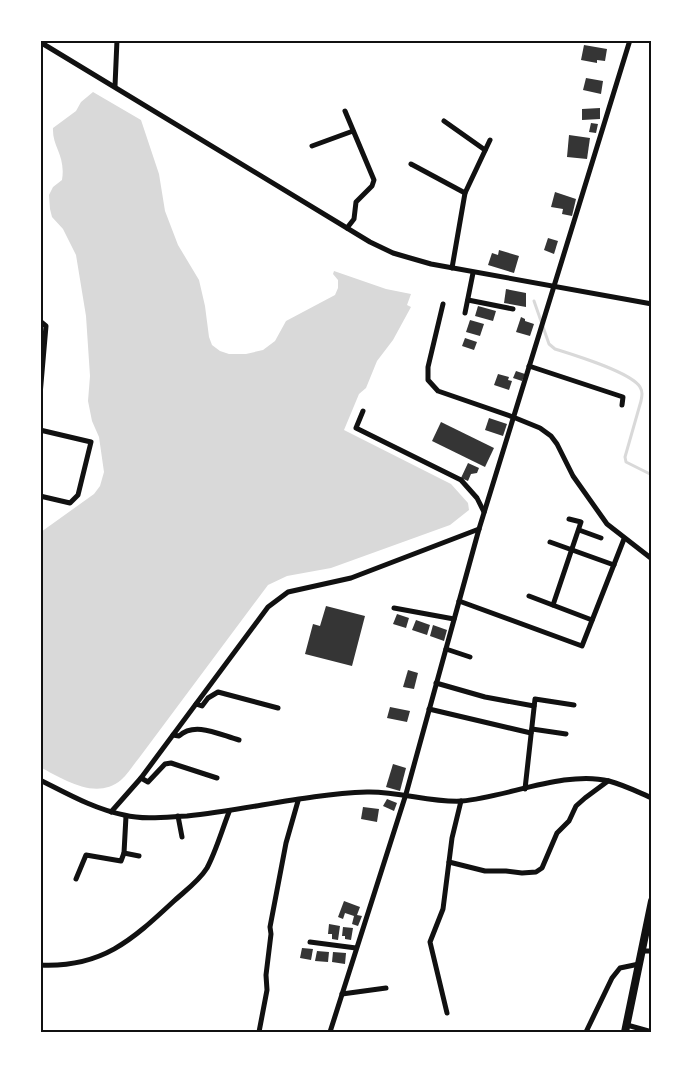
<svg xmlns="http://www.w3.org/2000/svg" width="692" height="1073" viewBox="0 0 692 1073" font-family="Figtree,sans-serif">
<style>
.water{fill:#d9d9d9}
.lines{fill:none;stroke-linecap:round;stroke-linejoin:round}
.stream{stroke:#d9d9d9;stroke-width:3}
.building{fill:#353535}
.minor{stroke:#111;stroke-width:5}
.secondary{stroke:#111;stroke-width:8}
.neatline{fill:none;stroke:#111;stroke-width:2}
</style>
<rect width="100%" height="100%" fill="#fff"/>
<path class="water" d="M93,92L141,120L159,174L165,211L178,245L199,280L205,306L209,337L212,345L220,351L229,354H246L263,350L275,341L286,321L335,295L338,288V280L333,274L334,271L386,289L411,294L407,305L411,307L393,340L377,361L366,388L359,394L344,430L451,484L468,503L469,510L450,525L331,568L287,576L268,585L139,758C133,765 128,774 121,780C96,801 63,779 40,767L41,532L94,494L100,486L104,472L99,437L92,421L88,401L90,376L86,316L76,255L63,229L52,217L50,209L49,195L53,187L62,180C66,155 52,147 53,128L76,111L81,102Z"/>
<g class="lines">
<path class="stream" d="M534,301L549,344L555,349C574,355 631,372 640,387C643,392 642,396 641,401L625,457L626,462L652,475"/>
</g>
<g class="building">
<polygon points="584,45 607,49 605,61 597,60 597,63 581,60"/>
<polygon points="586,78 603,81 601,94 583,90"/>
<polygon points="600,108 600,119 582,120 582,109"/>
<polygon points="591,123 598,124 596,133 589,132"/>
<polygon points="569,135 590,138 587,159 567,157"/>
<polygon points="555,192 576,199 572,216 562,214 563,209 551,207"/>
<polygon points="548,238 558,241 554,254 544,250"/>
<polygon points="499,250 519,256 514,273 488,265 492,253 498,255"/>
<polygon points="506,289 526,293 526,307 504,303"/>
<polygon points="478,306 496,311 493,321 475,316"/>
<polygon points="521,317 525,319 525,321 534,324 530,336 516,332"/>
<polygon points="470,320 484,324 480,336 466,332"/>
<polygon points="465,338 477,342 474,350 462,346"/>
<polygon points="516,371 525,374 522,381 513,378"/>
<polygon points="498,374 509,377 508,380 512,381 509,390 494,385"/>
<polygon points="489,418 507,424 503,436 485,430"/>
<polygon points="441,422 494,448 485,467 432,441"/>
<polygon points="468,463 479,468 477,473 471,474 468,481 461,478"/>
<polygon points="326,606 365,616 352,666 305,654 313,624 320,626"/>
<polygon points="397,614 409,618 406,628 393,624"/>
<polygon points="416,620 430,625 427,635 412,630"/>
<polygon points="433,625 447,630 444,641 430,636"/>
<polygon points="408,670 418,673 414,689 403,687"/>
<polygon points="390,707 410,711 407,722 387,718"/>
<polygon points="393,764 406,768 400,791 386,787"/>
<polygon points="387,799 397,803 394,811 383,806"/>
<polygon points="363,807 379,809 377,822 361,819"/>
<polygon points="344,901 360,907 357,915 362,916 358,926 352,924 354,916 345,913 343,919 338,917"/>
<polygon points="329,924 340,926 338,940 332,939 332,934 328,934"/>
<polygon points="343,927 353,928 351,940 345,939 345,936 342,936"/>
<polygon points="302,948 313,949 311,960 300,958"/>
<polygon points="317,951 329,952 328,962 315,961"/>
<polygon points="333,952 346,953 345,964 332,962"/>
</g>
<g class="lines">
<g class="minor">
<polyline points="40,42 370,242 393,253 431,264 652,304"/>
<polyline points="115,86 117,40"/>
<polyline points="345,111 374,180 372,186 356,202 354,219 347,228"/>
<polyline points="444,121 485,150"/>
<polyline points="312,146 353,131"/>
<polyline points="411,164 465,193"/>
<polyline points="452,268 465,193 490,140"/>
<polyline points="468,300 513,309"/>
<polyline points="443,304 428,367 428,380 438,391 513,417 540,428 551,436 557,444 573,476 607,524 652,559"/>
<polyline points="465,313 473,273"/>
<polyline points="40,321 46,326 40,395"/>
<polyline points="529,366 623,397 622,405"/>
<polyline points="363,411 356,428 461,480 477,498 484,512"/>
<polyline points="40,430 91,442 78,495 70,503 40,496"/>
<polyline points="579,530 601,538"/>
<polyline points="550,542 614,565"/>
<polyline points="529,596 592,620"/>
<polyline points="459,601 582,646 624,539"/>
<polyline points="553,605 581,522 569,519"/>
<polyline points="394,608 454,619"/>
<polyline points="446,649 470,657"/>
<polyline points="436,683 485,697 534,706"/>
<polyline points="196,704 202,706 208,698 218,692 278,708"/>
<polyline points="429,709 531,733"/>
<polyline points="532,729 566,734"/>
<path d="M173,735L179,736C195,721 220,735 239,740"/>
<polyline points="141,778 148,782 165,764 171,763 217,778"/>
<path d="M40,780C68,794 94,809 124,815C145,820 166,817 187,816C247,810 307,794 367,792C399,791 432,803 462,801C507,797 566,770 609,781C624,785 638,792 652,798"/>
<polyline points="525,789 535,699 574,705"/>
<polyline points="111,812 141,778 268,607 288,592 351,578 479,529"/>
<polyline points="178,816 182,837"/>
<polyline points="124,853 139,856"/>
<polyline points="449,862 485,871 506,871 522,873 536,872 542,868 557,833 569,821 576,806 585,798 608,781"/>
<polyline points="76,879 86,855 121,861 124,853 126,816"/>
<polyline points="310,942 356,948"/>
<polyline points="642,951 652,951"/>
<path d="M40,965C102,968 132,940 174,901C185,891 199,881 207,868C216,851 222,830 229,812"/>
<polyline points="342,994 386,988"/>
<polyline points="447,1013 430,942 443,909 452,838 461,801"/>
<polyline points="627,1025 652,1032"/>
<polyline points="259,1032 267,990 266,975 271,934 270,927 286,843 298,801"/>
<polyline points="330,1032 406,794 479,529 630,40"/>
<polyline points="586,1032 612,978 620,968 639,964"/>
</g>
<polyline class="secondary" points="625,1032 652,901"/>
</g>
<rect width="692" height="1073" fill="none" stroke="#ffffff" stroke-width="84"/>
<rect x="42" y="42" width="608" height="989" class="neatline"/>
</svg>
